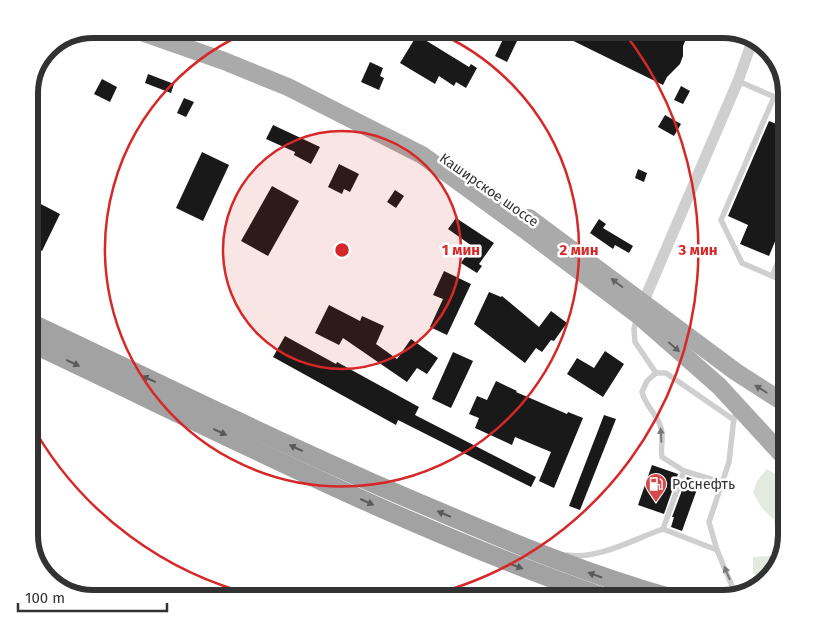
<svg xmlns="http://www.w3.org/2000/svg" width="815" height="628" viewBox="0 0 815 628" font-family="'Fira Sans',sans-serif">
<style>
.green{fill:#e4eadf}
.building{fill:#191919}
.lines{fill:none;stroke-linecap:round;stroke-linejoin:round}
.service{stroke:#cfcfcf;stroke-width:5.5}
.minor{stroke:#cfcfcf;stroke-width:11}
.primary{stroke:#aaa;stroke-width:18}
.trunk{stroke:#a2a2a2;stroke-width:19}
.rail-casing{stroke:#878787;stroke-width:5}
.rail{stroke:#fff;stroke-width:3;stroke-dasharray:9;stroke-linecap:butt}
.oneway{fill:#626262}
.oneway2{fill:#595959}
.oneway3{fill:#797979}
.ring{fill:none;stroke:#d62828;stroke-width:2.5}
.labels{text-anchor:middle;dominant-baseline:central;stroke-width:5;stroke-linejoin:round;paint-order:stroke}
.street-label{font-size:14px;fill:#323232;stroke:#fff}
.poi-label{font-size:14px;fill:#323232;stroke:#fff;text-anchor:start}
.rim{fill:none;stroke:#323232;stroke-width:6}
.centre{fill:#d62828;stroke:#fff;stroke-width:2.5}
.ring-label{font-size:15px;text-anchor:middle;font-weight:bold;fill:#d62828;stroke:#fff;stroke-width:5;stroke-linejoin:round;paint-order:stroke}
</style>
<rect width="100%" height="100%" fill="#fff"/>
<g class="green">
<path d="M767,469L781,478C785,500 790,523 783,546L776,537L774,520L762,508L753,493L757,481Z"/>
<polygon points="781,552 773,574 765,581 753,573 753,557 770,556"/>
</g>
<g class="building">
<polygon points="549,29 671,29 687,37 683,46 683,56 680,64 667,77 663,85"/>
<polygon points="417,35 469,67 471,64 477,68 466,88 456,82 454,86 439,76 435,84 400,63"/>
<polygon points="505,35 517,41 507,62 495,56"/>
<polygon points="370,62 383,68 380,76 384,78 379,90 361,82"/>
<polygon points="148,74 174,84 171,93 145,83"/>
<polygon points="102,79 117,87 110,102 94,94"/>
<polygon points="681,86 690,91 683,104 674,100"/>
<polygon points="184,98 194,102 186,117 177,113"/>
<polygon points="665,115 681,124 674,136 658,127"/>
<polygon points="769,121 786,128 786,215 769,256 740,244 748,225 728,216"/>
<polygon points="273,125 320,147 311,164 294,155 295,152 266,139"/>
<polygon points="202,152 229,165 203,221 176,208"/>
<polygon points="339,164 359,174 350,192 344,189 342,194 328,187"/>
<polygon points="638,169 647,173 644,182 635,178"/>
<polygon points="272,186 299,201 268,256 241,241"/>
<polygon points="395,190 404,196 396,208 387,202"/>
<polygon points="35,201 60,214 42,251 29,245 29,214"/>
<polygon points="456,218 494,243 479,264 482,266 477,273 461,263 472,246 448,229"/>
<polygon points="599,219 606,224 603,228 633,246 629,253 615,245 613,249 590,233"/>
<polygon points="444,271 471,284 447,335 430,327 443,299 433,295"/>
<polygon points="489,292 501,297 502,296 539,327 551,311 567,323 554,341 551,340 542,352 536,348 525,363 474,324"/>
<polygon points="329,305 360,321 362,316 384,326 376,344 397,359 411,339 438,358 427,374 417,368 407,382 343,338 339,345 315,333"/>
<polygon points="285,336 336,364 337,362 419,407 415,415 536,477 531,487 398,420 396,425 273,357"/>
<polygon points="605,351 624,364 603,397 567,374 577,358 594,368"/>
<polygon points="453,352 473,361 451,408 432,399"/>
<polygon points="496,381 517,391 516,392 567,414 568,412 583,418 554,488 539,481 551,452 515,437 512,445 475,428 479,418 469,414 477,396 487,400"/>
<polygon points="604,415 616,419 580,510 569,506"/>
<polygon points="652,465 678,474 664,514 638,505"/>
<polygon points="687,477 700,481 682,531 671,527 674,517 672,517"/>
</g>
<g class="lines">
<g class="service">
<polyline points="738,81 786,102"/>
<polyline points="774,97 721,220 742,263 786,282"/>
<polyline points="772,276 786,243"/>
<polyline points="637,317 634,329 635,342 656,373"/>
<polyline points="786,321 784,326 786,328"/>
<polyline points="734,417 729,462 709,522 717,550 732,586 739,595"/>
<path d="M721,482L684,471L662,457C660,448 664,438 661,428C658,415 645,406 642,392L647,381L656,373H666L734,420"/>
<polyline points="663,529 684,471"/>
<path d="M567,555C598,560 634,539 663,529L717,550"/>
</g>
<polyline class="minor" points="643,303 738,81 753,39"/>
<g class="primary">
<polyline points="133,29 224,61 288,87 422,155 525,230 638,315 719,386 786,459"/>
<polyline points="529,218 736,372 786,404"/>
</g>
<g class="trunk">
<path d="M29,322C165,386 299,453 438,511C517,545 592,576 675,599"/>
<path d="M29,342C220,432 409,530 609,599"/>
</g>
<g class="rail-casing">
<polyline id="rail" points="727,30 770,53"/>
</g>
<use href="#rail" class="rail"/>
</g>
<defs><path id="oneway-solid" d="M-6-.8H1V-3.2L6.5 0L1 3.2V.8H-6Z" transform="scale(1.25)"/></defs>
<g class="oneway">
<use href="#oneway-solid" transform="translate(617 283) rotate(-143)"/>
<use href="#oneway-solid" transform="translate(674 347) rotate(41)"/>
<use href="#oneway-solid" transform="translate(761 389) rotate(-148)"/>
</g>
<g class="oneway2">
<use href="#oneway-solid" transform="translate(73 363) rotate(25)"/>
<use href="#oneway-solid" transform="translate(149 379) rotate(-155)"/>
<use href="#oneway-solid" transform="translate(220 432) rotate(25)"/>
<use href="#oneway-solid" transform="translate(296 448) rotate(-155)"/>
<use href="#oneway-solid" transform="translate(367 502) rotate(24)"/>
<use href="#oneway-solid" transform="translate(444 514) rotate(-157)"/>
<use href="#oneway-solid" transform="translate(516 566) rotate(21)"/>
<use href="#oneway-solid" transform="translate(595 575) rotate(-161)"/>
</g>
<g class="oneway3">
<use href="#oneway-solid" transform="translate(661 435) rotate(-93)"/>
<use href="#oneway-solid" transform="translate(727 573) rotate(-113)"/>
</g>
<circle cx="342" cy="250" r="119" fill="#d62828" fill-opacity=".12"/>
<g class="ring">
<circle cx="342" cy="250" r="119"/>
<path d="M429 29A237 237 0 1 1 255 29"/>
<path d="M271 599A356 356 0 0 1 29 420M623 31A356 356 0 0 1 413 599"/>
</g>
<defs>
<g id="fuel-pin" transform="scale(1.125)"><path d="M0 17L-7.5 6A9.5 9.5 0 1 1 7.5 6Z" fill="#d4494b" stroke="#fff"/><path d="M-5.5-6h7V0h2V4h1.3V-2.5L3-4.5l.8-.8L6-3V5H2.5V1h-1V6h-7ZM-4.2-4.7v3.2H.2V-4.7Z" fill="#fff"/></g>
</defs>
<g fill-rule="evenodd">
<use href="#fuel-pin" x="656" y="484"/>
</g>
<g class="labels">
<g class="street-label">
<text transform="translate(489 190) rotate(35)">Каширское шоссе</text>
</g>
<g class="poi-label">
<text x="672" y="484">Роснефть</text>
</g>
</g>
<path d="M0 0H815V628H0ZM93 38H723A55 55 0 0 1 778 93V535A55 55 0 0 1 723 590H93A55 55 0 0 1 38 535V93A55 55 0 0 1 93 38Z" fill="#fff" fill-rule="evenodd"/>
<path class="rim" d="M93 38H723A55 55 0 0 1 778 93V535A55 55 0 0 1 723 590H93A55 55 0 0 1 38 535V93A55 55 0 0 1 93 38Z"/>
<circle cx="342" cy="250" r="8" class="centre"/>
<g class="ring-label">
<text x="461" y="255">1 мин</text>
<text x="579" y="255">2 мин</text>
<text x="698" y="255">3 мин</text>
</g>
<path d="M18 603v8h149v-8" fill="none" stroke="#323232" stroke-width="2.5"/>
<text x="25" y="603" font-size="15" fill="#323232" stroke="#ffffff" stroke-width="4" paint-order="stroke">100 m</text>
</svg>
